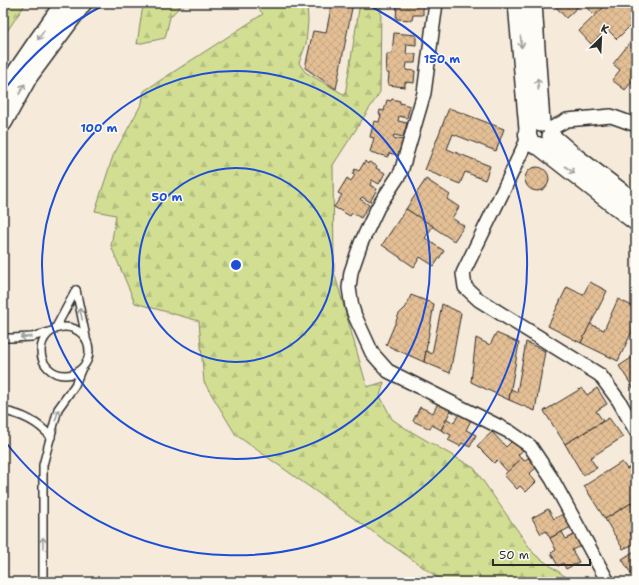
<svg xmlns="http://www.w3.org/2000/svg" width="639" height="585" viewBox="0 0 639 585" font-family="'Shantell Sans',sans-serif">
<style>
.forest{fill:url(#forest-firs);stroke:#7e855f}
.building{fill:url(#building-cross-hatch);stroke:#2b2b2b}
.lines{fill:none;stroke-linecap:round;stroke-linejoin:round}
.service-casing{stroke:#2b2b2b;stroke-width:10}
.minor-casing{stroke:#2b2b2b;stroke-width:16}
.tertiary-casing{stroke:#2b2b2b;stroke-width:20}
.service{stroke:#fdfcf7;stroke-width:7}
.minor{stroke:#fdfcf7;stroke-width:13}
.tertiary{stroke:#fdfcf7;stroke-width:17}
.oneway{stroke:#9e9e9b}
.ring{fill:none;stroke:#1d4ed8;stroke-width:2}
.centre{fill:#1d4ed8;stroke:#fdfcf7;stroke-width:2}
.ring-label{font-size:12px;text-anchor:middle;font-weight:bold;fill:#1d4ed8;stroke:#fdfcf7;stroke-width:3;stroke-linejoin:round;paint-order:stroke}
</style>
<defs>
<pattern id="forest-firs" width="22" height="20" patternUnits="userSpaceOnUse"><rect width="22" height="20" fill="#d2df93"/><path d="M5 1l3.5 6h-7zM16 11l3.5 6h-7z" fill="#b4c07f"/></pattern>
<pattern id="building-cross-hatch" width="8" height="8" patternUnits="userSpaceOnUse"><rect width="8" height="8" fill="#e4bf95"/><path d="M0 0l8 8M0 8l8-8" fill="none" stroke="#c4a481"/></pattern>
</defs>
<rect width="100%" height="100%" fill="#f6eada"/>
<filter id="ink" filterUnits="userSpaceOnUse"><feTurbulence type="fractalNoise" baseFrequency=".025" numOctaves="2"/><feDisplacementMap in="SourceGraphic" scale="8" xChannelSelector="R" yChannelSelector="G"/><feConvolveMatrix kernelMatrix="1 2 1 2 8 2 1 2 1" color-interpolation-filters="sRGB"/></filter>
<g filter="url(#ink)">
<g class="forest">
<polygon points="3,3 26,3 3,37"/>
<polygon points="146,3 183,3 170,17 165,38 137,44 142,11"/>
<polygon points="254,3 307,3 308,21 306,44 299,63 305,72 345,95 360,3 381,3 380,92 333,165 334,272 367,387 384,382 380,396 392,419 405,428 474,468 534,554 573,582 432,582 444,582 236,435 204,382 199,321 135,303 111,246 116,215 95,211 113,156 142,103 144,91 263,14"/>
</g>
<g class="building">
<polygon points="332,3 353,3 336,89 305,68 313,31 326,33"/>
<polygon points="389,3 423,4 423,15 413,15 412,20 396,19 397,5 389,5"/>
<polygon points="560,3 582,3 566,18 556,7"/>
<polygon points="582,3 608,3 595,16"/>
<polygon points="608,3 636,3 636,20 617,39 607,29 591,44 579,31"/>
<polygon points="394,33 416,35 416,45 407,44 406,54 416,54 415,63 407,63 406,70 415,71 414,83 405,82 405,87 388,85 389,73 386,73 387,54 392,54"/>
<polygon points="636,35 636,77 625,90 612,80 620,70 613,64"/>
<polygon points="392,99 400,101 400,103 410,106 407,118 399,116 398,121 407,123 403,137 394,135 393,138 403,140 398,155 389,153 388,157 370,152 374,138 370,137 374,121 379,122 381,115 379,114 380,110 384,111 387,100 391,101"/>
<polygon points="449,108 504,129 496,151 453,134 447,149 490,166 485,180 465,172 460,184 425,170"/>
<polygon points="365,161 368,164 369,162 377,166 376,168 385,173 379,184 372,180 370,185 377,189 370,202 362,197 360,199 369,205 361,218 352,213 350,216 334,207 342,195 338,193 347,178 351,181 355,175 352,174 355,169 359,171"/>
<circle cx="537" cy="179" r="12"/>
<polygon points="426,179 450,195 447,199 459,207 452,218 464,226 454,241 406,209"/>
<polygon points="406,209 433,226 425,238 444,251 434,266 420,257 414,267 382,245"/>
<polygon points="590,282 607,291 581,343 548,326 567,287 583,295"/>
<polygon points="411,295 434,304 424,362 386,345 399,314 406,307"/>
<polygon points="618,299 636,308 636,323 618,361 581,343 590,324 604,330"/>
<polygon points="442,304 461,313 450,373 424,362 426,351 432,354"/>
<polygon points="496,333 519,343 509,400 471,382 476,338 490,345"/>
<polygon points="526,342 545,351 535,411 509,400 511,389 517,392"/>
<polygon points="636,355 636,392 619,366"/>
<polygon points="582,388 587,395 597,388 607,404 596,411 603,421 565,444 544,411"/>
<polygon points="438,403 451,410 441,430 432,425 430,429 413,421 420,407 433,413"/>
<polygon points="459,414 471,420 466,430 476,435 470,447 462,443 460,446 448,440 451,435 441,430 447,419 454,423"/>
<polygon points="609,418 623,437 590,458 597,468 583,475 565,444"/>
<polygon points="492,432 506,447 513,440 523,450 518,455 521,459 508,472 497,460 494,463 477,446"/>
<polygon points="522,458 524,461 528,458 537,467 529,474 536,482 526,492 520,486 517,489 504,475"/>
<polygon points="622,462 627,469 636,463 636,500 605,519 584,486"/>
<polygon points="636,500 636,529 630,533 636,541 636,543 623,549 605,519"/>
<polygon points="548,509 554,519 563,514 571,527 550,538 546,531 541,534 532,518"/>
<polygon points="562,532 566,539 576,534 582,545 572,550 579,562 566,569 563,563 558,566 551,553 556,550 550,538"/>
<polygon points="636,550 636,582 622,559"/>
</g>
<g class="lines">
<g class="service-casing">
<g id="service">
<polyline points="76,290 86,337"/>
<circle cx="65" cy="351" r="24"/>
<polyline points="55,329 76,290"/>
<polyline points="3,338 12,338 32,337 49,332"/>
<path d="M3,411C22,414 39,423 51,437"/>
<polyline points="43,582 43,465 58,409 75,385 81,370"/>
</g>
</g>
<g class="minor-casing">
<g id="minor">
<polyline points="436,3 424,93 401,172 378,207 361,243 351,272 349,288 352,307 355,316 372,353 388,371 510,432 530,446 552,479 608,582"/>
<polyline points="550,129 567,120 611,116 636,125"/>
<polyline points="528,138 504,189 463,273 465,287 479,300 600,375 619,401 636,431"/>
</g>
</g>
<g class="tertiary-casing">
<g id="tertiary">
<path d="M517,3L528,129C526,138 530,145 539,146L636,222"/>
<polyline points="533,3 541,123"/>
<polyline points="3,95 8,84 36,43 64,3"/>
<polyline points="3,123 29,76 83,3"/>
<polyline points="551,136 573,155 636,203"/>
</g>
</g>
<use href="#service" class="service"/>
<use href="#minor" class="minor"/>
<use href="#tertiary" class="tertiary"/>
</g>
<defs><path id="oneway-shaft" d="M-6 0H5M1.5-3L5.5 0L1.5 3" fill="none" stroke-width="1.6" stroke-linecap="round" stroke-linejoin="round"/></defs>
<g class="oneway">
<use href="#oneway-shaft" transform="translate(41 35) rotate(125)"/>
<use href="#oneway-shaft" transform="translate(521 42) rotate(85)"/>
<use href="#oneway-shaft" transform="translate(538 84) rotate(-94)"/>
<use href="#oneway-shaft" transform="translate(22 89) rotate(-61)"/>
<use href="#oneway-shaft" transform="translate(570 170) rotate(38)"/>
<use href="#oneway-shaft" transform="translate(81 314) rotate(-102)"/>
<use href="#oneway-shaft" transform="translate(26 337) rotate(176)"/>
<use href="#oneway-shaft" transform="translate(57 415) rotate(-73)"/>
<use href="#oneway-shaft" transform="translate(43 543) rotate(-90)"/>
</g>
</g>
<g class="ring">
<circle cx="236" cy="265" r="97"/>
<circle cx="236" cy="265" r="194"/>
<path d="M4 90A291 291 0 0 1 108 3M364 3A291 291 0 1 1 4 440"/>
</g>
<circle cx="236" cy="265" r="6" class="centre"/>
<g class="ring-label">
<text x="442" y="63">150 m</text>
<text x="99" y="132">100 m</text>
<text x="167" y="201">50 m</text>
</g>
<rect width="639" height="585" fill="none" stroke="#fdfcf7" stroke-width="16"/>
<rect x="8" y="8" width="623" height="569" fill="none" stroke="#2b2b2b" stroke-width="1.5" filter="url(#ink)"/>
<g transform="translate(601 38) rotate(24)" stroke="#fdfcf7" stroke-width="3" paint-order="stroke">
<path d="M0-3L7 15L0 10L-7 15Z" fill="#2b2b2b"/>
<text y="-6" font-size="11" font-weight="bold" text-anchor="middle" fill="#2b2b2b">K</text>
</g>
<path d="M493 559v6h97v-6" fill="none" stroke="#2b2b2b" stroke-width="2"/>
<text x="499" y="559" font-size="12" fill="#2b2b2b" stroke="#fdfcf7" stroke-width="3" paint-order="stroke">50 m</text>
</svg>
